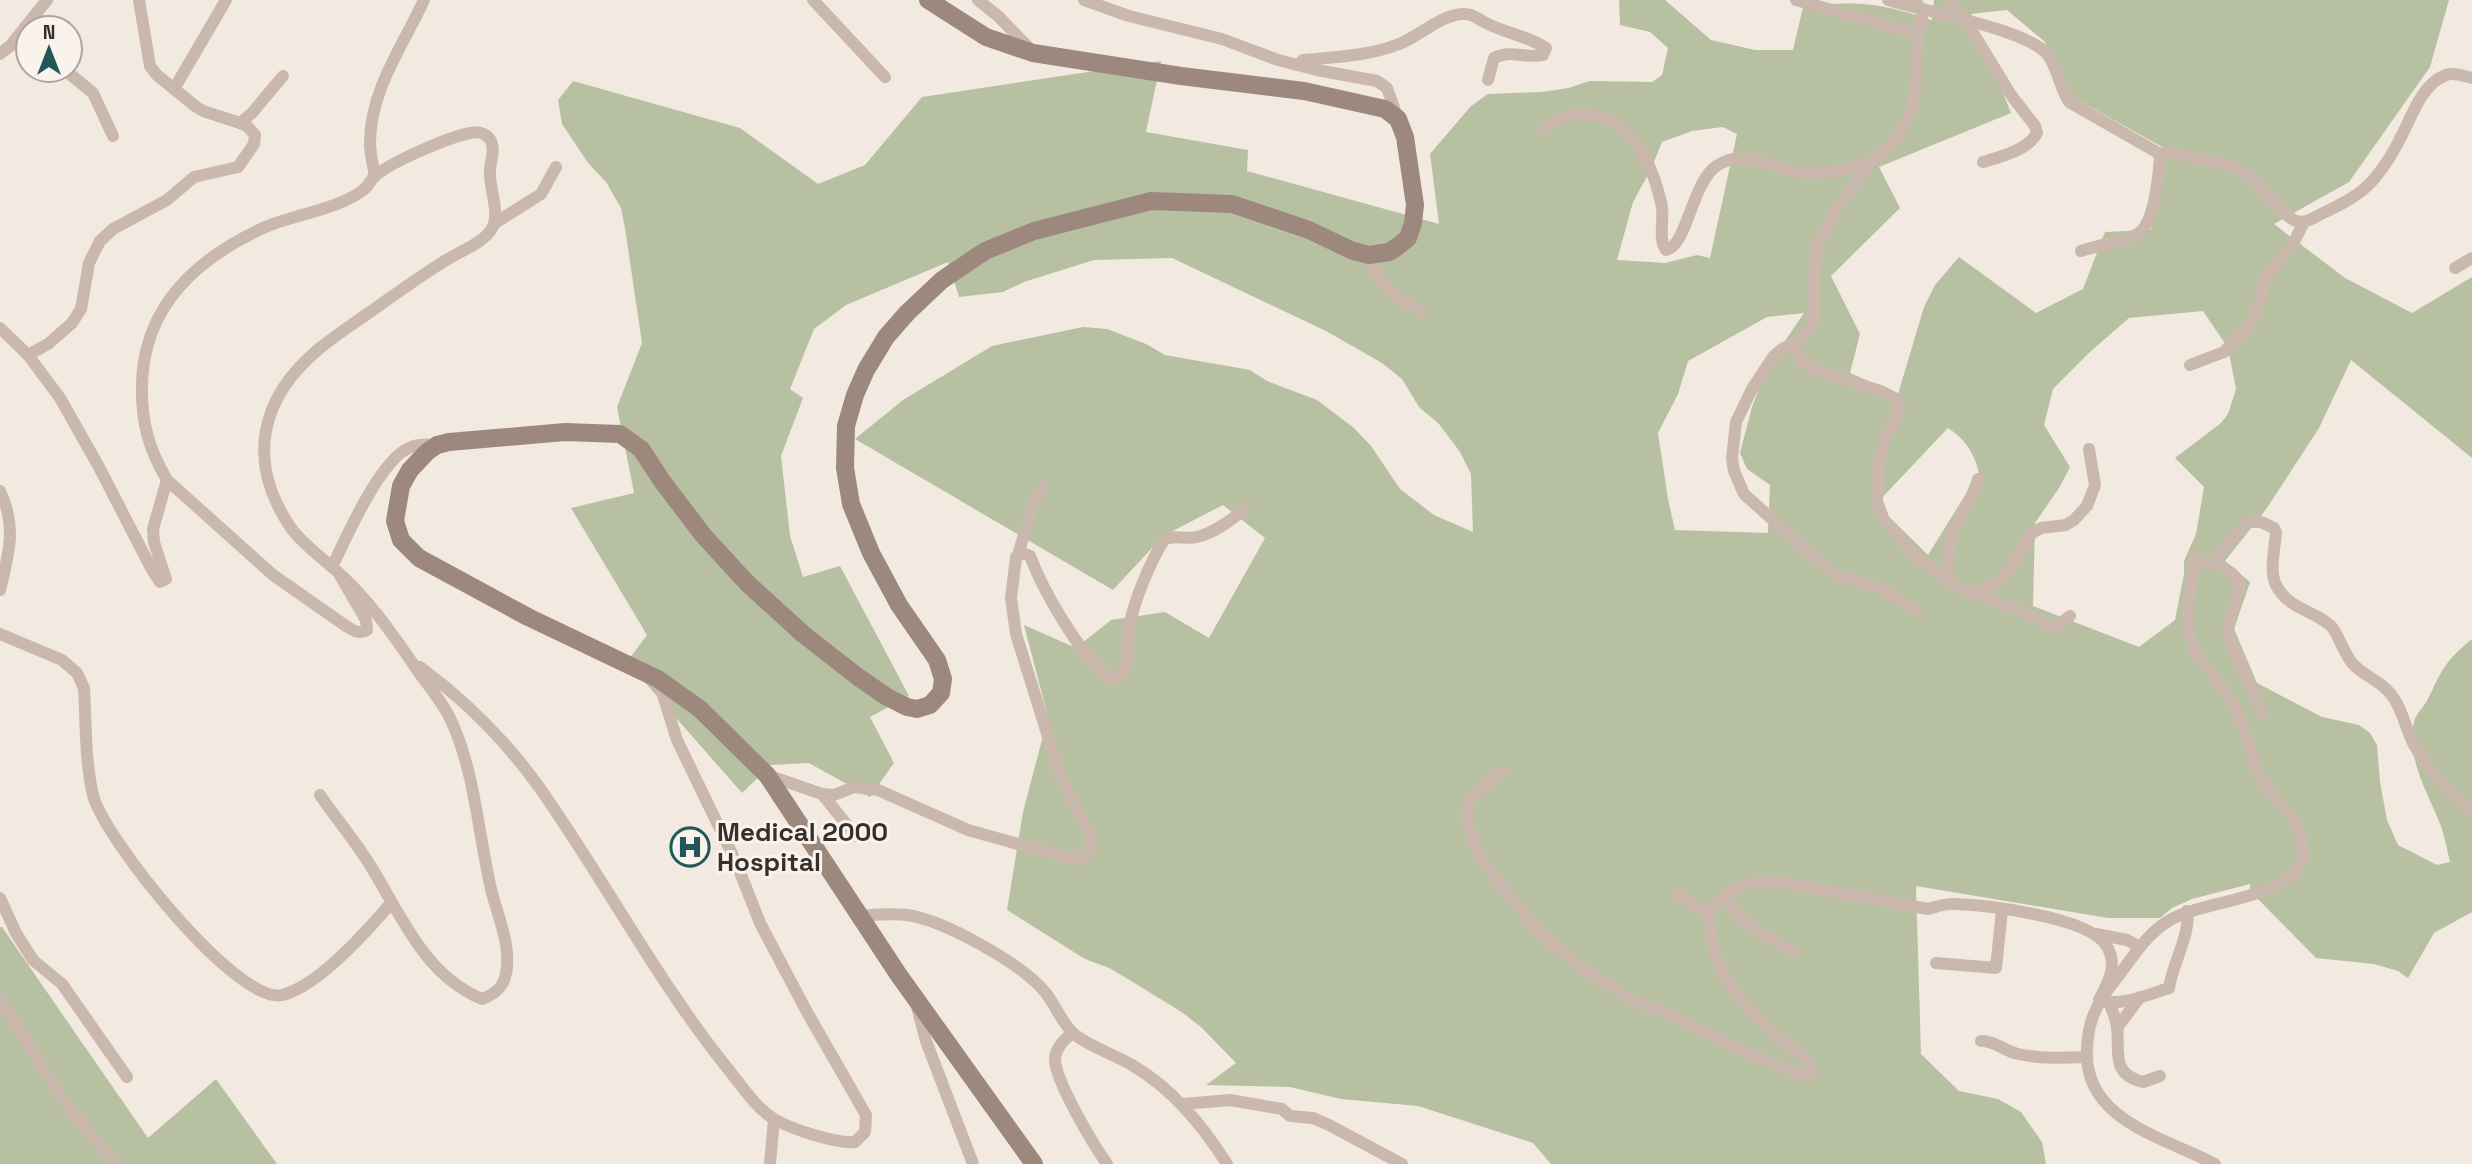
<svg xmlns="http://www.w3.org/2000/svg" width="2472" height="1164" viewBox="0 0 2472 1164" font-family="'Space Grotesk',sans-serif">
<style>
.green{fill:#b7c1a1;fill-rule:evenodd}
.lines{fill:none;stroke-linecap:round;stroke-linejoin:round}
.street{stroke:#cab8ac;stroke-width:12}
.secondary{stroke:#9d887e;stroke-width:18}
.labels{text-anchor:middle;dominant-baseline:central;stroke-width:6;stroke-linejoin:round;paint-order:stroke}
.poi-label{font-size:26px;font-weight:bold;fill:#382e2b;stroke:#faf3ed;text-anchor:start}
</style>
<rect width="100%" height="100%" fill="#f2e9e0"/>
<g class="green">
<path d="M1619,0H1665L1711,40L1755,50H1793L1803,7C1858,0 1880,3 1932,20L1934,0H2449L2430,67L2349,182L2274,224L2345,278L2412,313L2472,277V458L2351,360L2319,428L2267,508L2225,561L2250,582L2234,629L2257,683L2322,717L2359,725L2370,733L2377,745L2380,782L2387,820L2398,845L2437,865L2450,862C2447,850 2445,838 2441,826C2428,793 2406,759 2414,722C2416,713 2424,707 2428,699C2442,669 2446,660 2472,639V912L2434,933L2408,978L2398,971L2374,964L2316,958L2250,891V884L2192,899L2172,908L2160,918H2108L1916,886L1921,1054L1959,1091L1998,1099L2021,1112L2042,1142L2046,1164H1551L1533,1143L1418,1106L1341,1099L1290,1087L1206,1085L1236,1063L1202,1028L1183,1013L1128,979L1109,968L1085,959L1007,910L1023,812L1048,717L1024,625L1076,648L1111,620L1165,612L1209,638L1265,538L1223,505L1163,536L1113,590L855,439L903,400L992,346L1083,327L1107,329L1146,344L1165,355L1250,370L1267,381L1317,400L1354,428L1371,446L1400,489L1434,515L1473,532L1471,474L1460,452L1439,424L1419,407L1402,379L1382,363L1326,331L1172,258L1094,260L1024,282L1003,292L959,297L948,262L846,305L814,329L790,389L803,398L781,456L790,536L803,577L840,566L909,696L870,717L894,763L870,797L809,763L771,765L742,793L627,662L647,635L571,508L634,493L617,407L642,343L625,228L621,208L606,182L588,163L562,124L558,100L573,81L740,128L818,184L865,165L922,97L1161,61L1146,132L1248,150L1247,171L1439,224L1430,154L1471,106L1488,94L1542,92L1568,88L1590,81L1652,82L1662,75L1668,48L1650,32L1620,25ZM2007,10L2045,42L2065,93L2164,148L2151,230L2105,232L2083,289L2036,313L1959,257L1935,285L1924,307L1898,394L1850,373L1860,334L1831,276L1900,208L1879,167L2011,113L1971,14ZM1723,127L1737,134L1710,258L1697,255L1665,263L1617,260L1633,202L1651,169L1662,142L1692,131ZM2203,311L2228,348L2236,389L2228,414L2221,423L2175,458L2204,487L2196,534L2184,561V574L2175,620L2139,647L2033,606L2035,523L2059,488L2070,467L2044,425L2053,389L2091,351L2129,318ZM1804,313L1774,357L1762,381L1752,407L1740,453L1747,469L1770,485L1768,533L1675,530L1668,499L1658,433L1678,394L1688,361L1767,317ZM1948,428C1965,439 1974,452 1979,473L1928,555L1876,504Z"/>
<polygon points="0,927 2,927 148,1138 216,1079 277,1164 0,1164"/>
</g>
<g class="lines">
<g class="street">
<polyline points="813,0 885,77"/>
<polyline points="978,0 998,16 1031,50"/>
<polyline points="1084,0 1129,16 1222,39 1278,60 1317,70 1377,81 1387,88 1398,119"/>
<polyline points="1796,0 1918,34"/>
<path d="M1888,0C1923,11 2024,29 2046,53C2058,66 2059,87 2069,102L2160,154C2159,173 2155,222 2139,233C2129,240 2095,246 2081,251"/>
<path d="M1914,0L1923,11L1918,34L1914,106L1896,139L1871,162L1834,213L1817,248L1814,275V320L1811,328L1795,343C1796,355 1801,361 1810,368L1883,392L1898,400L1899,412L1884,441L1878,469L1877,502L1884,520L1915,555L1945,579L1960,588L2023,612L2047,625L2056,627L2070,616"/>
<path d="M1952,0L1955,8L1966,21L2011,95L2035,126L2037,133C2028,150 2000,157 1983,162"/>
<polyline points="0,54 10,46 47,0"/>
<path d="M1298,65L1303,60C1335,57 1369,56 1399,44C1420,36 1439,16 1462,14C1473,13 1477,19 1486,23C1505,33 1528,36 1546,48L1543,55C1526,59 1510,49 1494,58L1488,80"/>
<polyline points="65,70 93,93 113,136"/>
<polyline points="174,89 226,0"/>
<polyline points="240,123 252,113 283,76"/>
<path d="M1544,129C1550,125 1556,120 1562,117C1570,113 1581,115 1589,115C1634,118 1654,169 1662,207C1664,220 1658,239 1666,250C1688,245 1692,180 1718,165C1747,147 1773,171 1801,173C1824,175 1849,169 1871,162"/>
<path d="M2160,154C2172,150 2183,156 2196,158C2212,161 2228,162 2242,171C2259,181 2283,217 2296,221C2305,224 2313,218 2321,214C2340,205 2361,195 2374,179C2386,165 2397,146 2405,129C2414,110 2424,83 2446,75C2454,72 2464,76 2472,78"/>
<path d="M375,176C373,165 370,154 370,143C370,90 403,46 424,0"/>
<polyline points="495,223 541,194 556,167"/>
<path d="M1369,255C1376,284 1397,299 1423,312"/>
<polyline points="2455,268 2472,258"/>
<polyline points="0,328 28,355 60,398 99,467 151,568 160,582 166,579 154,542 153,529 167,480"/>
<polyline points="1795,343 1782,349 1773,357 1752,389 1736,422 1732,458 1734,471 1744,494 1832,573 1880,588 1917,611"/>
<polyline points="28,355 48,344 72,323 81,309 89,263 100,241 113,229 167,200 194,177 238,167 254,144 255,135 248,127 240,123 203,111 195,106 157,75 150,66 139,0"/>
<polyline points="2190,365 2224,352 2249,326 2255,316 2266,277 2292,246 2304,222"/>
<path d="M0,491C17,527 9,553 0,590"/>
<polyline points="1018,555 1033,505 1043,487"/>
<path d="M2195,557C2191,587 2180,629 2198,656C2205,666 2214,674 2221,685C2229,696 2236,709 2241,722C2251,741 2251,763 2263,781C2278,805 2305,821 2303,853C2300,899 2205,899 2170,920C2144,935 2131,961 2113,983C2096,1004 2088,1022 2087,1049C2083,1121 2166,1138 2215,1164"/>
<path d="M2194,561L2206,564L2212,562L2247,522H2261L2274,528L2276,532C2275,548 2269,571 2276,585C2289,610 2314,610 2331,626C2337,632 2344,653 2352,663C2362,675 2379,680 2389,692C2402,706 2405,728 2414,745C2429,772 2450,792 2472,814"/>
<path d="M2212,562C2224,568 2239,574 2240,589L2229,619L2228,635L2263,715"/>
<path d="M332,567C346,538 380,460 409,448C417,444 427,444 436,445"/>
<path d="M1945,579C1951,563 1947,551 1952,535C1959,515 1973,500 1978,479"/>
<polyline points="1975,594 1997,583 2008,571 2032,533 2041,528 2066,525 2074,520 2087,506 2095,485 2089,449"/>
<path d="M0,634L62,660L77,673L84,688C86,723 85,761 93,795C103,837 237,1005 282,995C317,987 368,930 391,903"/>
<path d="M420,667C466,701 506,741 539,787C604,879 657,981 728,1069C741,1085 756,1108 774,1119C791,1129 837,1144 855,1142L865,1132L866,1115L807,1012L760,923L736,862L677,740L658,679"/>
<path d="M1503,771L1479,790L1469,803L1466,818L1477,851L1497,880L1540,933L1586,971L1632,1000L1661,1011L1755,1056L1809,1077L1813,1074C1809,1055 1787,1045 1773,1032C1760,1021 1746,1007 1736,993C1724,978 1703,930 1711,912C1722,888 1753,880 1776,881L1928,909C1936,907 1946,903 1954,904C1987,905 2088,917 2106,945C2119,965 2108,982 2099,1000C2121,1007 2147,995 2169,988C2173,962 2191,934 2187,911"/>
<path d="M767,775L822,794L834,795L854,787L878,790L968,830L1068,858L1080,859L1087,856L1092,844L1090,836L1060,775L1016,634L1011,598L1016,557L1023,553L1030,556C1044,593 1079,653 1109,678H1117C1132,668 1126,643 1129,627C1134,601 1150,562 1164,540C1174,534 1185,540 1197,537C1214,533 1231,520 1245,509"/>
<polyline points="822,794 856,836"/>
<path d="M320,795C337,820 358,844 373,870C403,919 426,976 482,999C495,994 504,987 506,973C512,947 497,914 491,889C478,833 475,771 450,718C442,702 430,688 420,674C394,636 367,596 332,567C318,555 301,542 291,528C246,462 259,398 320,348C336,335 353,324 370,312C393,296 416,279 440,264C455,253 481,245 491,230C501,215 490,191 490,174C489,163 496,152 491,141C487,134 479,131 471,133C451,136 388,163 374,177C370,181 368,187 363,190C342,208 289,216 263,228C196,259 144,306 142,384C141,420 148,448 167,480L273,575L346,626C353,630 359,635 367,630L366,620L338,572"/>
<polyline points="1678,891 1681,897 1710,914"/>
<path d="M1726,897C1741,926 1767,937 1795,952"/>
<polyline points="0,898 16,933 33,960 62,984 127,1077"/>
<path d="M859,916C875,915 891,913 907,915C944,920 1022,964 1045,992C1055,1004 1061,1021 1072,1032C1082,1043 1117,1056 1132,1065C1173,1089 1202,1125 1227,1164"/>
<polyline points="2096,934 2127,940 2140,947"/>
<polyline points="1936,963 1996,968 2002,910"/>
<polyline points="0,999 64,1101 115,1164"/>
<path d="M2110,1004C2112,1011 2116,1019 2117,1026C2120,1051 2110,1074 2143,1082L2160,1076"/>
<polyline points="917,1007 926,1041 973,1164"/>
<polyline points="2117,1028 2140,997"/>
<path d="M1072,1033C1064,1040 1055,1048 1055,1060C1056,1082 1093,1144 1107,1164"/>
<path d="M1981,1041C1996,1041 2004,1051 2018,1054C2040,1059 2064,1058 2086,1057"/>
<polyline points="1183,1104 1230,1100 1282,1109 1290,1116 1313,1118 1329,1125 1402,1164"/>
<polyline points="770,1164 774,1119"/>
</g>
<polyline class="secondary" points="928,0 986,37 1033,53 1181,76 1304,91 1385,109 1398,119 1405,137 1415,205 1413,223 1408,238 1397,247 1389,252 1369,255 1353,251 1309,230 1232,204 1151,201 1034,231 985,251 942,280 907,313 886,337 866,370 855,395 846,426 845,468 851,504 871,553 899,605 937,660 943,679 941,693 930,705 917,709 907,707 887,697 858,677 803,634 747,583 703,535 662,481 641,449 620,434 565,432 449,442 437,445 427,452 410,470 401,486 395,521 401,540 419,558 528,617 658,679 700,709 767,775 898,974 1034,1164"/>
</g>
<defs>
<g id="hospital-ring" transform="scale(2.0125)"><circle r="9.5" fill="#faf3ed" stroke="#225758" stroke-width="1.5"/><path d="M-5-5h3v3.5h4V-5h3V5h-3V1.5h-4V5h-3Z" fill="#225758"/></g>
</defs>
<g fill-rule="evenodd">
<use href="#hospital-ring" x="690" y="847"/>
</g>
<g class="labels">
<g class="poi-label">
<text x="717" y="832">Medical 2000<tspan x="717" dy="30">Hospital</tspan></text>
</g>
</g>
<g transform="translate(49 49)"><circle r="33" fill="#faf3ed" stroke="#aca49f" stroke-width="2"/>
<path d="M0-5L12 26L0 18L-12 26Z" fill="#225758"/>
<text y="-10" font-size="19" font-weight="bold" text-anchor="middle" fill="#382e2b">N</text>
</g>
</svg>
